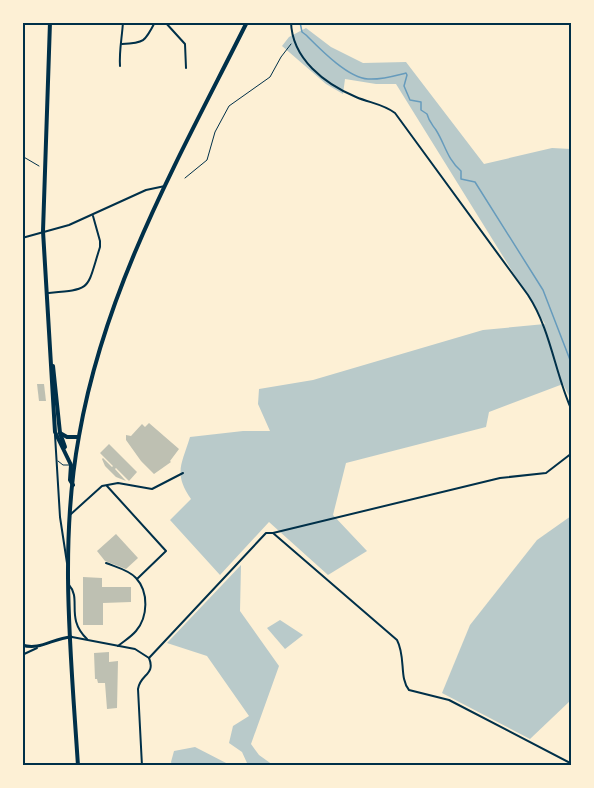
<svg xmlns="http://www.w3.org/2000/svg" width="594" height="788" viewBox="0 0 594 788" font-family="'Archivo Narrow',sans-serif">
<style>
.green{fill:#b9caca}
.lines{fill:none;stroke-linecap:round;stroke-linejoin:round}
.stream{stroke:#669bbc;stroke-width:1.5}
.building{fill:#bec0b2}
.path{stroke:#003049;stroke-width:1}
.service{stroke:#003049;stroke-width:1}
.minor{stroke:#003049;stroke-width:2}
.tertiary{stroke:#003049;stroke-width:3}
.primary{stroke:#003049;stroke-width:4}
.neatline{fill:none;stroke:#003049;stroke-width:2}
</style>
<rect width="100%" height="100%" fill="#fdf0d5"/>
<g class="green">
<path d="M306,28L331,47L363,63L406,62L484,164L552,148L571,149V400L563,384L489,412L486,427L346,463L333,515L367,551L328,575L269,522L220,575L170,520L191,499C173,473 182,464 190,437L243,431H270L258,404L259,389L313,380L483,330L545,324L396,84H376L345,79L343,94L326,84L282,46L289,37Z"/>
<polygon points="571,516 571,700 530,739 442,693 470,625 537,540"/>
<polygon points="241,565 240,611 279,666 251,744 259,755 273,765 251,765 247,763 242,752 229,743 233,726 249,716 207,656 167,643"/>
<polygon points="280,620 303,635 285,649 267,628"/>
<polygon points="195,747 230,765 172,765 171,762 174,751"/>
</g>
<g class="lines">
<path class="stream" d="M300,22L302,32L306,35C320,49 348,78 368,79C380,80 394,76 406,73L407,75L404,86L410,100L421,102V110L427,114C429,122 432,124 436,130C445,144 447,159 461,171V179L475,182L543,290L572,365"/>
</g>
<g class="building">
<polygon points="37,384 44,384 46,401 39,401"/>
<polygon points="149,423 179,449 170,461 171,462 154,474 141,461 126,440 126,435 131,436 142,424 145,427"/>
<polygon points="109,444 137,472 129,481 116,468 115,469 126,481 116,477 105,466 102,459 103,458 112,467 113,466 100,453"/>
<polygon points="116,534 138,558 126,569 105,561 97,551"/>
<polygon points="83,577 102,578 102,587 131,587 131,602 103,603 103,625 83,625"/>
<polygon points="109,652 109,662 118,661 117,708 107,709 105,683 98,683 97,679 95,679 94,653"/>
</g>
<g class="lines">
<g class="path">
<polyline points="22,156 39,166"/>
<polyline points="185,178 207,160 215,132 229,106 270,77 281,57 291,44"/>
</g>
<polyline class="service" points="58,461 63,465 70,465"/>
<g class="minor">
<polyline points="165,22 185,44 186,68"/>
<path d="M291,22C292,59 325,84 356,97C370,103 383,104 395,113L528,295C551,330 555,374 572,411"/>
<path d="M122,44C144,43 145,42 155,22"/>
<path d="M120,66C119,51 122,38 123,22"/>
<polyline points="22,238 69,225 146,190 165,186"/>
<path d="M47,293C93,289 86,291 100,247V241L93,216"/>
<polyline points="55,435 60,517 67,563"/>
<polyline points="107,486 166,551 137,579"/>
<polyline points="71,514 102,486 118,483 152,489 183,473"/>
<path d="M273,533L397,640C406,657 399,678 409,690L449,700L572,764"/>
<path d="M106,563C116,567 129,570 136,578C149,592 148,617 136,631C131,637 124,641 118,646"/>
<path d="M69,585C82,599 65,618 87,639"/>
<polyline points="72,637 135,649 149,658"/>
<polyline points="22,655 37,648"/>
<polyline points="149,658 266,533 273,533 500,478 546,473 572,453"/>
<path d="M142,766L138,689C140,674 156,675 149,658"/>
</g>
<path class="tertiary" d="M22,645C40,651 53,638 71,637"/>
<g class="primary">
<polyline points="50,22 43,231 55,432 71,465 70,480 73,485"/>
<polyline points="53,366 60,433 65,447"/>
<polyline points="60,433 67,437 78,437"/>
<path d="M78,766C71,656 59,544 79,436C105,286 180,156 247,22"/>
</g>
</g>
<rect width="594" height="788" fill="none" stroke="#fdf0d5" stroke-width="48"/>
<rect x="24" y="24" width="546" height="740" class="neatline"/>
</svg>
